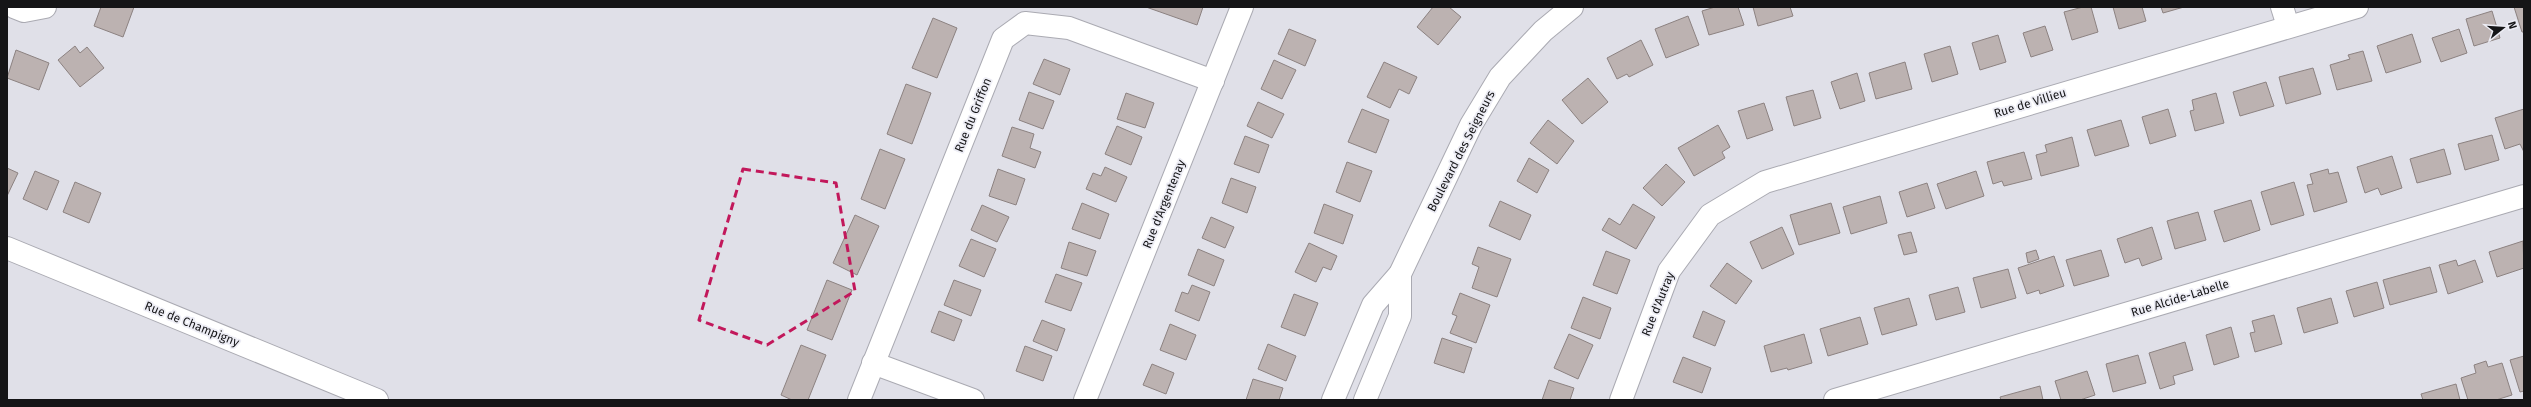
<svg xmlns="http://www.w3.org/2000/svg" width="2531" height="407" viewBox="0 0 2531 407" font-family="'Fira Sans',sans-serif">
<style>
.building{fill:#bcb2b1;stroke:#8c8281}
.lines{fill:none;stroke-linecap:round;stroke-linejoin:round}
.minor-casing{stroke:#aaaab2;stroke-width:24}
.tertiary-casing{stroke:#aaaab2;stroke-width:24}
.minor{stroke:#fff;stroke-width:22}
.tertiary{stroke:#fff;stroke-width:22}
.marked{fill:none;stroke:#c2185b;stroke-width:3;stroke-dasharray:8 5;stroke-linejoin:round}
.labels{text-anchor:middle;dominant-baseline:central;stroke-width:3.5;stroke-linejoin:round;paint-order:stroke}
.street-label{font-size:12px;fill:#151517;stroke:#ededf5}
</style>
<rect width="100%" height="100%" fill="#e0e0e8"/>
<g class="building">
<polygon points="101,7 134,7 123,37 94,26"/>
<polygon points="1146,7 1203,7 1197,25"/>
<polygon points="1433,7 1449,7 1461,17 1438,45 1417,27"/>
<polygon points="1715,7 1738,7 1744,25 1709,35 1702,11"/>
<polygon points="1753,7 1790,7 1793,16 1758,26"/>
<polygon points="2083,7 2091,7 2098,32 2072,40 2064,12"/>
<polygon points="2113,7 2142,7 2146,21 2119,29"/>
<polygon points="2161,7 2184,7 2163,13"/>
<polygon points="2514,7 2524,7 2524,32 2522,32"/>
<polygon points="2492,11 2500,38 2474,46 2466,19"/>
<polygon points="1688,16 1699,45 1666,58 1655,29"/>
<polygon points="933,18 957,28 937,78 912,68"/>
<polygon points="2045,26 2053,50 2031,57 2023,33"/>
<polygon points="1289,29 1316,40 1305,66 1278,54"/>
<polygon points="2459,29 2467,53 2441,62 2432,38"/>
<polygon points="2412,34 2421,62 2386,73 2377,46"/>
<polygon points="1998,35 2006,62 1980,70 1972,43"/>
<polygon points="1641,40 1653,65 1629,77 1627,74 1617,79 1607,58"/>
<polygon points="75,46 80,53 87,47 104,68 80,87 58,60"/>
<polygon points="1950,46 1958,74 1932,82 1924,54"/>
<polygon points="16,50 49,63 39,90 7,78"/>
<polygon points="2363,51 2372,81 2337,90 2330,65 2350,59 2348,55"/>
<polygon points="1044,59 1070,69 1060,95 1033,84"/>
<polygon points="1274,60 1296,70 1282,99 1261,89"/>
<polygon points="1384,62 1417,77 1409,94 1399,89 1390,108 1367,97"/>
<polygon points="1905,62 1912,89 1876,99 1869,73"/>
<polygon points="2313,68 2321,94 2286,104 2279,77"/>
<polygon points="1857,73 1865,101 1840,109 1831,82"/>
<polygon points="1588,78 1608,102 1582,124 1562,100"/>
<polygon points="2266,82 2274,106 2240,116 2233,92"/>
<polygon points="906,84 931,93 912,144 887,134"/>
<polygon points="1813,90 1821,118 1794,126 1786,97"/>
<polygon points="1029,92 1054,101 1043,129 1019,120"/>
<polygon points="1126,93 1154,103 1145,128 1117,119"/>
<polygon points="2216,93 2224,123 2195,131 2190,111 2194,110 2192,100"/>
<polygon points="1258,102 1284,114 1272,138 1247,126"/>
<polygon points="1764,103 1773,130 1747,139 1738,111"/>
<polygon points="1362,109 1389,120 1376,153 1348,142"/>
<polygon points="2168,109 2176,136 2150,144 2142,117"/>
<polygon points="2524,109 2524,152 2520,144 2505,149 2495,118"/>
<polygon points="1548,120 1574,141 1557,164 1530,143"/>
<polygon points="2121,120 2129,146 2095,156 2087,130"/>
<polygon points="1718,125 1730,147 1722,152 1725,158 1694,176 1678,148"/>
<polygon points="1117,126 1142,137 1131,165 1105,154"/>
<polygon points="1012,127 1034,134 1030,148 1041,152 1035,168 1002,156"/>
<polygon points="2492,135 2499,160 2465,170 2458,144"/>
<polygon points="1245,136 1269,145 1259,173 1234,164"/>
<polygon points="2072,137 2079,166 2041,176 2036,155 2047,152 2045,145"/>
<polygon points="880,149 905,159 885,209 861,199"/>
<polygon points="2444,149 2451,174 2417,183 2410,159"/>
<polygon points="2024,152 2032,179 2004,186 2002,181 1993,184 1987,162"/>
<polygon points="2392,156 2402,188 2381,195 2378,188 2365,193 2357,167"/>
<polygon points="1529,158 1549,170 1537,193 1517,181"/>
<polygon points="1347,162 1372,171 1360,202 1336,192"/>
<polygon points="1666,164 1685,182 1662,206 1643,188"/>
<polygon points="1105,167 1127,177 1116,202 1086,189 1093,173 1101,176"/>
<polygon points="7,168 18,173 7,196"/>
<polygon points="998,169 1025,179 1016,205 989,196"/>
<polygon points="2328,169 2329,174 2338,172 2347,202 2314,212 2307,185 2313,184 2310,174"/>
<polygon points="35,171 59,181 47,210 23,199"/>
<polygon points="1976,171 1984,196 1946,209 1937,184"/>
<polygon points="1231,178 1256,187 1247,213 1222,203"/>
<polygon points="75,182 101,193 89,223 63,212"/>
<polygon points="2294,182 2304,215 2271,225 2261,192"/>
<polygon points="1927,183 1935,208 1907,217 1899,192"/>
<polygon points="1880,196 1887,223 1851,234 1843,207"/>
<polygon points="2251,200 2260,230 2224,242 2214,211"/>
<polygon points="1500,201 1531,215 1520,240 1489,226"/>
<polygon points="1082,203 1109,214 1100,239 1072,229"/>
<polygon points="1831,203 1840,233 1799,245 1790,215"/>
<polygon points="1324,204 1353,215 1343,244 1314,233"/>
<polygon points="1633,204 1655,217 1636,249 1602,230 1609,218 1620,225"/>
<polygon points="982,205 1009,217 997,242 971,230"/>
<polygon points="2198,212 2206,240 2175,249 2167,221"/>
<polygon points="855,215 879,226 857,275 833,263"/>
<polygon points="1211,217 1234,227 1225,248 1202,238"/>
<polygon points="1782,227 1794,254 1762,269 1750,242"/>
<polygon points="2152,227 2162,259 2142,266 2139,258 2125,263 2117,239"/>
<polygon points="1911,232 1917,252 1904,255 1898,235"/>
<polygon points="971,239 996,249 984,277 959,266"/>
<polygon points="2523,241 2524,268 2497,277 2489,252"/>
<polygon points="1069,242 1096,251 1087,276 1061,268"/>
<polygon points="1309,243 1337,256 1331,270 1323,267 1316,282 1295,272"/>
<polygon points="1478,247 1511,259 1497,297 1472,288 1479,267 1472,264"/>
<polygon points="1198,249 1224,260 1214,286 1188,275"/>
<polygon points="2036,250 2039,259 2028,263 2026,253"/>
<polygon points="2101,250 2109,276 2074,286 2066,260"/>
<polygon points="1606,251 1630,260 1617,294 1593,285"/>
<polygon points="2054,256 2064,286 2040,294 2039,290 2027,294 2018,268"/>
<polygon points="2456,260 2458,266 2475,260 2483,282 2448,294 2439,265"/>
<polygon points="1727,263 1752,281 1736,304 1710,286"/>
<polygon points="2430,267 2437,292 2390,305 2383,280"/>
<polygon points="2008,269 2016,298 1981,308 1973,278"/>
<polygon points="1056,274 1082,283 1071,311 1045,302"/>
<polygon points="827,280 852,290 832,340 807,330"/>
<polygon points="954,280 981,290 971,316 944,305"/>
<polygon points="2377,282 2384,308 2354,317 2346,291"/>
<polygon points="1192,285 1210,292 1199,321 1175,311 1182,292 1188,294"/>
<polygon points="1958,287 1965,312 1936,320 1929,295"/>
<polygon points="1460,293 1490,305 1476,343 1450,333 1457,316 1452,314"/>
<polygon points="1294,294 1318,303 1305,336 1281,327"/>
<polygon points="1583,297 1611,308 1600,339 1571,328"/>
<polygon points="1909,298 1917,325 1882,335 1874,308"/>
<polygon points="2331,298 2338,323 2304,333 2297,308"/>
<polygon points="939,311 962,320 954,341 931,332"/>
<polygon points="1703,311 1725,321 1715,346 1693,337"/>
<polygon points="2274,315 2282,344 2255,352 2250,333 2255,332 2252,321"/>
<polygon points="1860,317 1868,344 1828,356 1820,329"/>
<polygon points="1042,320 1065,329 1057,351 1033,341"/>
<polygon points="1170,324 1196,335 1186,360 1160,350"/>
<polygon points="2231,327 2239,357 2214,365 2206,335"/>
<polygon points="1569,334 1593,345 1578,379 1554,368"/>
<polygon points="1804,334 1812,363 1788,370 1787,368 1771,372 1764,346"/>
<polygon points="1442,338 1472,348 1464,373 1434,363"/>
<polygon points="2185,342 2193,370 2173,376 2175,384 2160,389 2149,353"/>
<polygon points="1268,344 1296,356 1286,381 1258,369"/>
<polygon points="801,345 826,355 808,400 792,400 781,395"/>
<polygon points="1025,346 1052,356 1043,381 1016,371"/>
<polygon points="2138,355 2146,383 2113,392 2106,364"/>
<polygon points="2524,356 2524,391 2520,392 2510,360"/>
<polygon points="1683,357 1711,368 1702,393 1673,382"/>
<polygon points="2486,361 2488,367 2502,363 2512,395 2496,400 2468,400 2461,378 2476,373 2474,365"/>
<polygon points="1152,364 1174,373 1166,394 1143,385"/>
<polygon points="2087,371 2095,395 2080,400 2061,400 2055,381"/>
<polygon points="1253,379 1283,388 1279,400 1246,400"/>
<polygon points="1549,380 1574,388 1570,400 1542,400"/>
<polygon points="2456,384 2460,400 2423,400 2421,394"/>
<polygon points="2040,386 2043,400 2001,400 2000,397"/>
</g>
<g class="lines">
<g class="minor-casing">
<g id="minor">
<polyline points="14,7 24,11 45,7"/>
<polyline points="2282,7 2288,26"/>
<polyline points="7,248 377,400"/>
<polyline points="873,363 973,400"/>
<polyline points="859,400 1003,39 1025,23 1069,28 1213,81"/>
<polyline points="1085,400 1242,7"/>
<polyline points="1621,400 1669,271 1710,215 1765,182 2357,7"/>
<polyline points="1835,400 2524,196"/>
</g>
</g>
<g class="tertiary-casing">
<g id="tertiary">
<polyline points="1333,400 1373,305 1400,274 1471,125 1500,77 1543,31 1572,7"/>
<polyline points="1365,400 1400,316 1400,274"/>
</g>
</g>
<use href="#minor" class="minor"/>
<use href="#tertiary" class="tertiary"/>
</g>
<path class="marked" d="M743,169L836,183L855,291L767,345L699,320Z"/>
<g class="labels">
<g class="street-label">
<text transform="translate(2030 103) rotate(-17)">Rue de Villieu</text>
<text transform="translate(973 115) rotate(-68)">Rue du Griffon</text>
<text transform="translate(1461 151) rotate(-63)">Boulevard des Seigneurs</text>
<text transform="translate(1164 204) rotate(-68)">Rue d'Argentenay</text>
<text transform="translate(2180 298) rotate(-17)">Rue Alcide-Labelle</text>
<text transform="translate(1658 304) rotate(-68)">Rue d'Autray</text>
<text transform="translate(192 324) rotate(22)">Rue de Champigny</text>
</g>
</g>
<rect width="2531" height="407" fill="none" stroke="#151517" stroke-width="16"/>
<g transform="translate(2503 28) rotate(73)" stroke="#ededf5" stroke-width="3" paint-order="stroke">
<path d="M0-3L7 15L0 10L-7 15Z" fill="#151517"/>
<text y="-6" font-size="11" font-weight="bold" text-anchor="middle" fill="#151517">N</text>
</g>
</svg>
